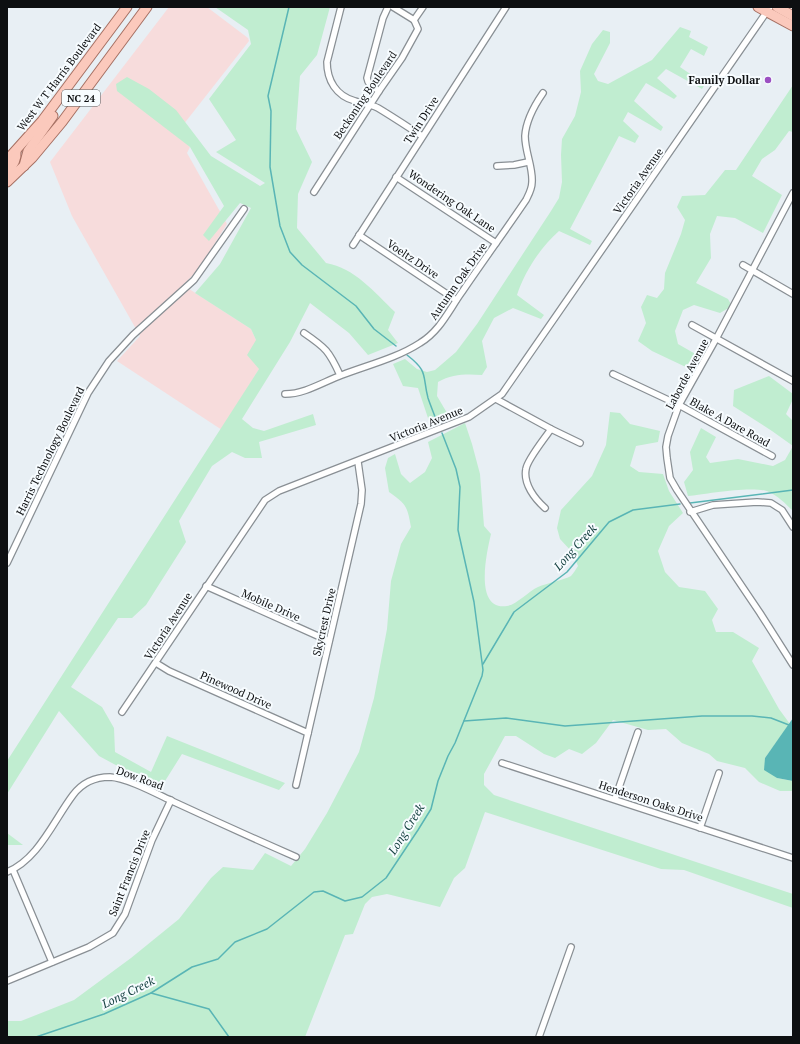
<svg xmlns="http://www.w3.org/2000/svg" width="800" height="1044" viewBox="0 0 800 1044" font-family="'PT Serif',serif">
<style>
.commercial{fill:#f7dcdc}
.green{fill:#c0edd0}
.water{fill:#59b5b5}
.lines{fill:none;stroke-linecap:round;stroke-linejoin:round}
.stream{stroke:#59b5b5;stroke-width:1.5}
.minor-casing{stroke:#898f94;stroke-width:8}
.primary-casing{stroke:#a67063;stroke-width:11}
.minor{stroke:#fff;stroke-width:5.5}
.primary{stroke:#fbc9bc;stroke-width:9}
.poi-dot{fill:#9c50c2;stroke:#f7fcff;stroke-width:1.5}
.labels{text-anchor:middle;dominant-baseline:central;stroke-width:4;stroke-linejoin:round;paint-order:stroke}
.shield{fill:#f7fcff;stroke:#535658;stroke-width:1}
.shield-label{font-size:10px;font-weight:bold;fill:#0d0f11}
.street-label{font-size:11px;fill:#0d0f11;stroke:#f7fcff}
.poi-label{font-size:11px;font-weight:bold;fill:#0d0f11;stroke:#f7fcff;text-anchor:end}
.water-label{font-size:12px;font-style:italic;fill:#174242;stroke:#f7fcff}
</style>
<rect width="100%" height="100%" fill="#e8eff4"/>
<polygon class="commercial" points="169,7 207,7 248,38 249,41 176,134 190,147 187,153 227,224 198,270 183,285 251,329 256,340 259,369 222,430 117,361 140,336 72,216 50,162"/>
<g class="green">
<path d="M215,7H330L317,55L300,76L296,129L312,162L298,194L297,228L326,263C355,268 374,292 395,312L388,330L398,343L368,355L349,333L310,303L290,342L242,419L253,428L264,431L313,414L316,425L259,442L262,458H245L232,452L212,466L179,521L186,542L146,605L132,618H118L71,687L102,707L114,728L115,752L151,772L167,736L285,783L279,790L182,754L160,789L99,756L59,711L7,794V761L259,369L247,355L256,340L251,329L195,293L220,264L251,208L240,203L209,241L203,235L224,206L190,147L117,91L116,84L127,77L149,89L176,110L211,156L260,186L265,183L216,152L236,140L209,99L251,44L248,30Z"/>
<path d="M680,27L691,31L689,37L708,47L704,56L691,49L680,67L705,84L702,89L666,69L657,78L677,96L674,99L646,83L634,101L663,127L661,131L628,112L623,121L639,136L635,143L619,136L570,229L592,241L590,245L559,231C540,248 525,271 517,295L544,315L541,319L513,308L494,318L482,341L487,367L482,375C466,374 452,374 438,382L437,396L450,418L431,427L418,388L403,386L393,364L405,359L417,369L427,372L435,370L456,352L477,324L551,211L559,198L562,182L561,155L562,139L575,116L581,92L580,71L592,44L603,30L610,32V43L594,74L598,81L608,84L652,60Z"/>
<polygon points="793,85 793,132 789,131 775,150 762,159 752,176 782,195 763,233 735,218 717,216 710,234 711,258 696,283 728,299 732,306 720,313 694,305 683,310 675,331 678,344 699,356 690,369 652,351 638,341 646,323 641,307 647,295 657,298 664,289 665,273 681,234 685,220 677,207 682,196 705,195 725,170 736,170"/>
<path d="M769,376L793,394V399L786,414L793,421V511C786,504 778,496 769,492C755,485 705,494 688,496L684,482L693,470L690,452L701,428L716,437L706,457L710,463L738,459L773,466L785,460L793,446L772,431L733,406L734,390Z"/>
<path d="M610,412L620,413L630,424L660,431L658,442L636,446L630,466L639,472L663,474L669,491L683,513L669,526L658,551L665,572L679,587L705,591L718,609L712,620L716,632H733L759,648L752,661L779,709L790,724L765,758L777,778L793,781V791H780L759,782L745,768L717,761L709,754L682,743L666,729L648,730L613,720L596,743L582,754L569,749L555,758L544,754L516,736H505L484,774V785L494,795L793,894V908L684,870L661,869L485,812L465,868L454,878L440,907L387,894L372,897L365,904L353,934L345,935L305,1037H7V1021H21L74,1000L131,958L179,919L211,878L223,867L253,870L265,853L291,866L305,849L327,813L359,752L374,698L387,629L391,581L401,544L411,527C407,506 407,505 389,492L385,468L388,458L395,454L401,474L410,483L425,472L432,458L428,442L465,423L472,444L480,474L484,526L491,534C487,551 473,611 507,606C516,605 529,591 538,587C547,583 564,580 571,576C573,574 576,569 578,566L572,552L560,539L557,528L561,510L592,476L606,445Z"/>
<polygon points="7,833 23,845 7,845"/>
</g>
<polygon class="water" points="793,718 793,781 777,778 764,770 765,758"/>
<g class="lines">
<g class="stream">
<polyline points="289,7 268,96 271,111 270,167 280,226 290,252 302,265 356,306 374,329 396,346"/>
<path d="M407,355C429,372 422,375 428,398C431,407 435,416 438,425"/>
<polyline points="690,503 793,490"/>
<polyline points="483,664 514,612 567,572 609,522 633,510 680,504"/>
<polyline points="464,721 506,718 565,726 702,716 752,716 771,718 789,725"/>
<polyline points="151,993 209,1009 229,1037"/>
<polyline points="36,1037 104,1014 151,993 192,967 218,959 235,942 267,929 314,892 323,891 345,901 362,897 386,878 418,830 431,809 438,781 448,756 455,743 482,676 483,670 474,602 458,530 460,487 456,469 442,433"/>
</g>
<g class="minor-casing">
<g id="minor">
<path d="M341,7L327,62C327,80 336,96 355,101C362,104 371,104 378,108C393,117 408,127 422,136"/>
<polyline points="393,7 414,20"/>
<path d="M379,91C373,87 368,85 367,78L383,18L388,7"/>
<polyline points="497,166 514,165 528,162"/>
<polyline points="396,177 496,243"/>
<polyline points="314,192 379,91 402,58 418,29 414,20 423,7"/>
<polyline points="793,193 716,339 679,405 668,436 666,447 667,458 670,478 677,490 760,613 793,665"/>
<polyline points="359,235 456,300"/>
<polyline points="353,245 506,7"/>
<polyline points="743,265 793,294"/>
<polyline points="692,325 793,381"/>
<path d="M304,333C326,348 329,351 340,375"/>
<polyline points="613,374 679,405 772,456"/>
<path d="M285,394C305,394 323,382 342,375C368,365 397,358 420,343C440,331 449,310 462,292C483,261 505,231 526,200C529,194 532,189 532,182C533,167 525,152 525,136C526,120 534,106 543,93"/>
<polyline points="496,399 551,429 580,443"/>
<path d="M545,508C535,499 523,484 526,469C527,460 545,438 551,429"/>
<polyline points="690,512 713,505 757,502 771,503 782,510 793,527"/>
<polyline points="7,563 88,393 109,361 133,335 194,280 244,209"/>
<polyline points="206,586 329,641"/>
<polyline points="156,663 169,671 308,733"/>
<polyline points="122,712 265,500 279,491 469,417 502,394 770,7"/>
<polyline points="502,763 793,858"/>
<polyline points="296,785 361,504 362,490 358,462"/>
<polyline points="615,799 638,732"/>
<polyline points="700,828 719,773"/>
<polyline points="13,870 52,962"/>
<path d="M7,872C38,860 54,820 73,795C82,783 95,777 110,777C127,778 155,793 172,801C213,820 255,839 296,857"/>
<polyline points="7,981 89,947 113,933 125,914 152,840 171,800"/>
<polyline points="539,1037 571,947"/>
</g>
</g>
<g class="primary-casing">
<g id="primary">
<polyline points="758,7 793,26"/>
<polyline points="777,7 793,16"/>
<polyline points="7,160 42,121 127,7"/>
<polyline points="24,166 28,151 53,116"/>
<path d="M7,172C13,166 17,160 16,151"/>
<polyline points="7,182 32,158 62,122 147,7"/>
</g>
</g>
<use href="#minor" class="minor"/>
<use href="#primary" class="primary"/>
</g>
<circle class="poi-dot" cx="768" cy="80" r="4"/>
<g class="labels">
<rect class="shield" x="62" y="90" width="38" height="16" rx="3"/>
<g class="shield-label">
<text x="81" y="98">NC 24</text>
</g>
<g class="street-label">
<text transform="translate(59 77) rotate(-53)">West W T Harris Boulevard</text>
<text transform="translate(365 95) rotate(-56)">Beckoning Boulevard</text>
<text transform="translate(421 120) rotate(-57)">Twin Drive</text>
<text transform="translate(638 181) rotate(-55)">Victoria Avenue</text>
<text transform="translate(452 201) rotate(34)">Wondering Oak Lane</text>
<text transform="translate(413 259) rotate(34)">Voeltz Drive</text>
<text transform="translate(458 281) rotate(-55)">Autumn Oak Drive</text>
<text transform="translate(687 374) rotate(-62)">Laborde Avenue</text>
<text transform="translate(730 422) rotate(29)">Blake A Dare Road</text>
<text transform="translate(426 424) rotate(-22)">Victoria Avenue</text>
<text transform="translate(50 451) rotate(-64)">Harris Technology Boulevard</text>
<text transform="translate(271 605) rotate(24)">Mobile Drive</text>
<text transform="translate(324 622) rotate(-77)">Skycrest Drive</text>
<text transform="translate(168 626) rotate(-57)">Victoria Avenue</text>
<text transform="translate(236 690) rotate(24)">Pinewood Drive</text>
<text transform="translate(140 778) rotate(20)">Dow Road</text>
<text transform="translate(651 801) rotate(18)">Henderson Oaks Drive</text>
<text transform="translate(129 873) rotate(-68)">Saint Francis Drive</text>
</g>
<g class="poi-label">
<text x="760" y="80">Family Dollar</text>
</g>
<g class="water-label">
<text transform="translate(575 547) rotate(-48)">Long Creek</text>
<text transform="translate(406 829) rotate(-58)">Long Creek</text>
<text transform="translate(128 992) rotate(-26)">Long Creek</text>
</g>
</g>
<rect width="800" height="1044" fill="none" stroke="#0d0f11" stroke-width="16"/>
</svg>
